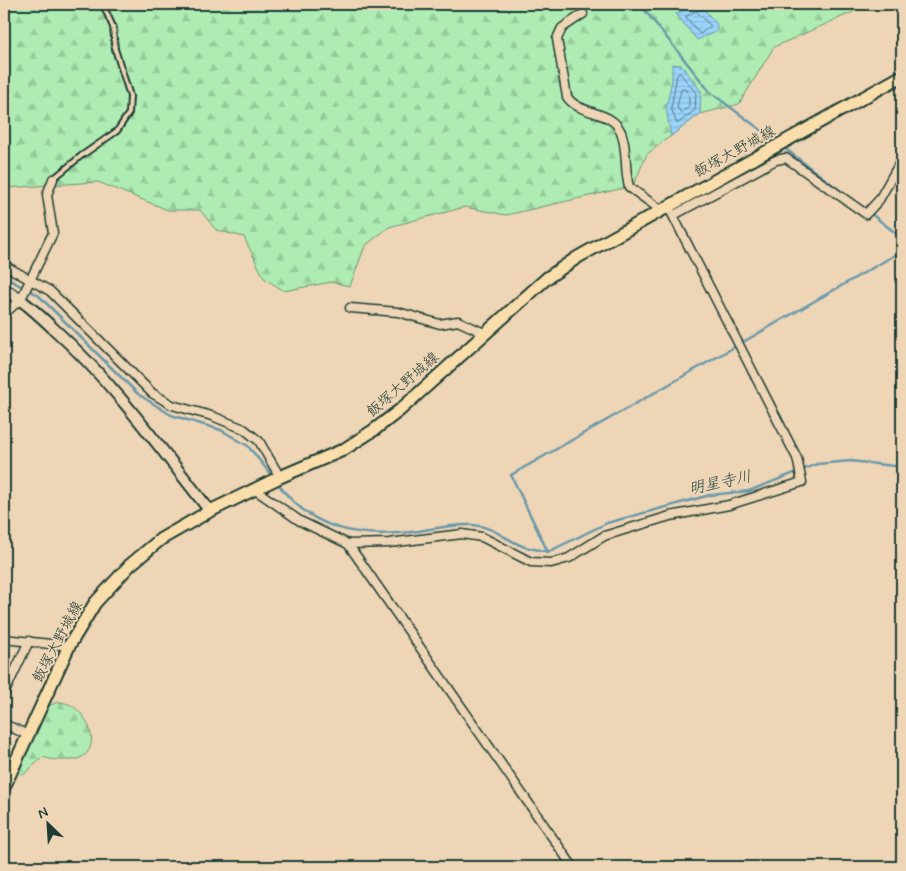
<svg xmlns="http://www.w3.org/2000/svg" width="906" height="871" viewBox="0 0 906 871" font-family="Mynerve,'Klee One',sans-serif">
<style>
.forest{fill:url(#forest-firs);stroke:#669474}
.water{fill:url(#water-rules);stroke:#6998ab}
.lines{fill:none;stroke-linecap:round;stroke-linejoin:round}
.shore{stroke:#517984;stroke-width:1}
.stream{stroke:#6998ab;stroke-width:2.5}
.lane-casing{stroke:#1f3d34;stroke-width:8}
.street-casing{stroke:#1f3d34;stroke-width:11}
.secondary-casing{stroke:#1f3d34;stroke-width:14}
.primary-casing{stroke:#1f3d34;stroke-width:15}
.lane{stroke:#edd5b5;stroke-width:4}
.street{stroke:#edd5b5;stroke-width:8}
.secondary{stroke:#edd5b5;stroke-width:10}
.primary{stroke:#f9deab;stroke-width:11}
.labels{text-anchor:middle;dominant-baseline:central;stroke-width:4;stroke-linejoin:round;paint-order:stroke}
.street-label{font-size:15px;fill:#1f3d34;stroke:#edd5b5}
.water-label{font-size:16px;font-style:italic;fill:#2b4c48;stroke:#edd5b5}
</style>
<defs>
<pattern id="forest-firs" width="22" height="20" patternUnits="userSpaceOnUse" patternTransform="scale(1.25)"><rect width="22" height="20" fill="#aeecb3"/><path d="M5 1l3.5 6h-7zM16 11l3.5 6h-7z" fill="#95cb9b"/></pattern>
<pattern id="water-rules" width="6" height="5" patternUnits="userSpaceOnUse" patternTransform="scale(1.25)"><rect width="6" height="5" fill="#9bd4fb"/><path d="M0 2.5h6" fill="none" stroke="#85b7d8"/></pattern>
</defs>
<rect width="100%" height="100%" fill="#edd5b5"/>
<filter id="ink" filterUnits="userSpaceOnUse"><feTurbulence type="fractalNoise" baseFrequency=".02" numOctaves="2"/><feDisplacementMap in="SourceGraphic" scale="10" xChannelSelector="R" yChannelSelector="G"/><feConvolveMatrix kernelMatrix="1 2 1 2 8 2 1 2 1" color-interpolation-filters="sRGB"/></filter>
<g filter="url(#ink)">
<g class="forest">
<polygon points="4,4 858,4 853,12 774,47 739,104 700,114 647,154 633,186 506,215 465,207 389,227 365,246 350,286 331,282 284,291 264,278 244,237 216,230 200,210 168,210 98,182 4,188"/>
<path d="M58,702C90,702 110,762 66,760C58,760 50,760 43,757L23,775L19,772L48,706Z"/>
</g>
<g class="water">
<polygon points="699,4 717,24 717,31 697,40 676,14"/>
<polygon points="672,64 681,65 701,91 700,114 671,136 666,108 672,80"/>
</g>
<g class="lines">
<g class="shore">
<polygon points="696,11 711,26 700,34 686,17"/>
<polygon points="680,73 696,93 695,110 677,124 671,108 677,75"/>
<polygon points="685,89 689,95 689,107 681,113 677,107 681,90"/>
</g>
<g class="stream">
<polyline points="640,4 710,92 773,139"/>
<polyline points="787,150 863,208"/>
<polyline points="870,213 902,238"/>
<polyline points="4,277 38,295 138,394 171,415 221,430 248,446 273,477"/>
<path d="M276,481C311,532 362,539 419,531C437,528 454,524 473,525C493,526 507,541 525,547C532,549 541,550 548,552"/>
<polyline points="548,552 511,475 902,251"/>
<polyline points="548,552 607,523 710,495 749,491 817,464 851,461 902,467"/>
</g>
<g class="lane-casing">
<polyline id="lane" points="53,179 81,156 117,131 129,113 130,96 115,49 113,27 104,7 100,4"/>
</g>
<g class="street-casing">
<g id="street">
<path d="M583,14L562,28L557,39L567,97C580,116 611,109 621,132C628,150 624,169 629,187L661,210"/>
<polyline points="674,215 776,160 786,158 866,214 879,200 902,159"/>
<polyline points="4,265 50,291 152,393 172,405 212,416 244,429 259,441 280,477"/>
<polyline points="350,308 398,312 440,324 458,321 484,333"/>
<polyline points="4,314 21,299 53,233 47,195 53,179"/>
<polyline points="254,489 300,521 348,544 573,867"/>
<polyline points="348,544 389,543 462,534 482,537 531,562 551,563 569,558 604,536 670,516 729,505 802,482 797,458 668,206"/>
<polyline points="4,639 69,646"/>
<polyline points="4,694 29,641"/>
<polyline points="4,724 28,735"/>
</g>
</g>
<g class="secondary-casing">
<path id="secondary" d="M4,289C23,300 38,314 54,329C114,383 160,448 210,511"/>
</g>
<g class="primary-casing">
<polyline id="primary" points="4,787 69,646 95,603 130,565 161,539 210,511 280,477 343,450 374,430 400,410 547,278 578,257 902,76"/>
</g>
<use href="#lane" class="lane"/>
<use href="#street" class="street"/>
<use href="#secondary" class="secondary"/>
<use href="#primary" class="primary"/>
</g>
</g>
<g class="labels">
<g class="street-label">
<text transform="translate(735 152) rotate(-29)">飯塚大野城線</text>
<text transform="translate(403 385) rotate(-41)">飯塚大野城線</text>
<text transform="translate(58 642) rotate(-62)">飯塚大野城線</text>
</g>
<g class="water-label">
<text transform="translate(720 483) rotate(-12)">明星寺川</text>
</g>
</g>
<rect width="906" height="871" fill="none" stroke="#edd5b5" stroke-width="20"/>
<rect x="10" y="10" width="886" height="851" fill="none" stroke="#1f3d34" stroke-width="2" filter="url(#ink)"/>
<g transform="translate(48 824) rotate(335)" stroke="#edd5b5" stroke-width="4" paint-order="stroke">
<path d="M0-4L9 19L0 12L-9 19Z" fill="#1f3d34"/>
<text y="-8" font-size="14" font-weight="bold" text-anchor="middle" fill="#1f3d34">N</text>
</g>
</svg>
